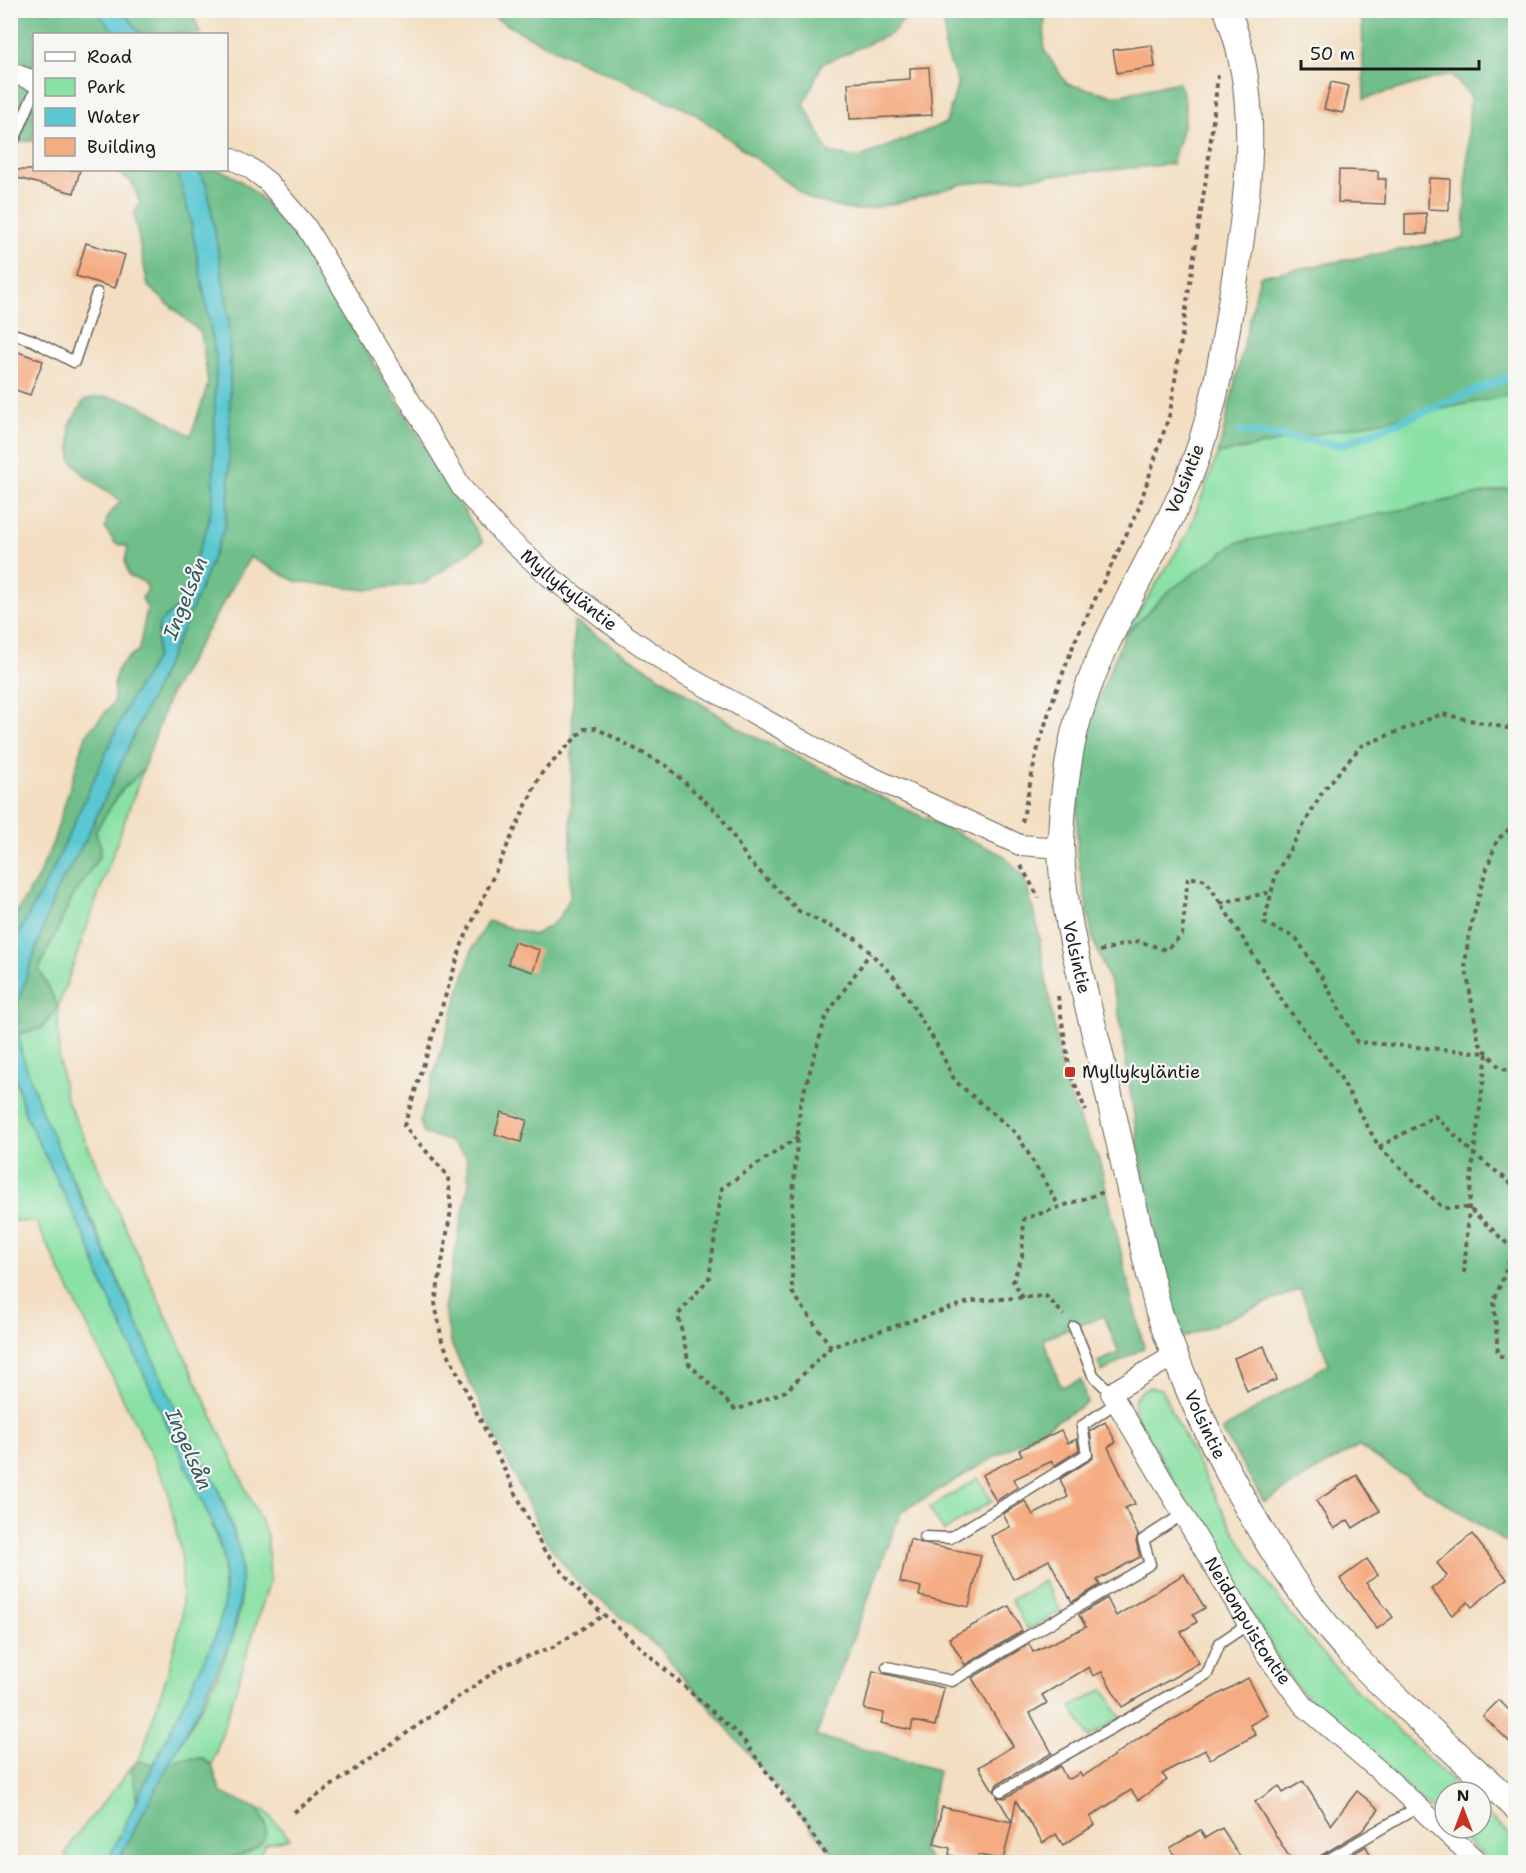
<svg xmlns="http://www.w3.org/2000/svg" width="1526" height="1873" viewBox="0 0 1526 1873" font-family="'Shantell Sans',sans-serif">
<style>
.green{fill:#8ae1a5;stroke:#537e60;stroke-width:1.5}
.forest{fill:#6fbf8a;stroke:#466e53;stroke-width:1.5}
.water{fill:#5ac7d1;stroke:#3b7276;stroke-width:1.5}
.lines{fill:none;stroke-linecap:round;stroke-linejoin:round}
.stream{stroke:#5ac7d1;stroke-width:8}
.building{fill:#f5ac82}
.service-casing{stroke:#676056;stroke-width:13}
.minor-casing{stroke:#676056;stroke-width:22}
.tertiary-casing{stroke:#676056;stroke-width:28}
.path{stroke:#676056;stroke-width:4;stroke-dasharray:4.5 4.5;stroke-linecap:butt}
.service{stroke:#fff;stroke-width:10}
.minor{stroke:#fff;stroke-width:20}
.tertiary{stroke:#fff;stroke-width:26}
.poi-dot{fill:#c8321e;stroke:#f6f6f2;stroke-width:2}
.labels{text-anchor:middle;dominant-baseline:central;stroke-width:4.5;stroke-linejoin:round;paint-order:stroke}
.street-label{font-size:18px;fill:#1c1c1c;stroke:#f6f6f2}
.poi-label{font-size:18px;fill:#1c1c1c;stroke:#f6f6f2;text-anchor:start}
.water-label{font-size:20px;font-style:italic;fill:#32585b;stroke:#f6f6f2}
</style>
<rect width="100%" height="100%" fill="#f6f6f2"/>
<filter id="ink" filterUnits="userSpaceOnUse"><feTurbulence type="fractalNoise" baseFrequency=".0167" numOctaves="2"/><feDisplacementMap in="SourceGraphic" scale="12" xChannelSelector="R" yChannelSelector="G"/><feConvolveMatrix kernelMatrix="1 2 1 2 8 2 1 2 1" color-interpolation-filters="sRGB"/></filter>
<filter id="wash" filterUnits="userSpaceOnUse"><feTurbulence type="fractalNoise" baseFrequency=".008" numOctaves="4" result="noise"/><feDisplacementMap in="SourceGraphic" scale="24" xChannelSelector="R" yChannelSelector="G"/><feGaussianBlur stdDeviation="1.35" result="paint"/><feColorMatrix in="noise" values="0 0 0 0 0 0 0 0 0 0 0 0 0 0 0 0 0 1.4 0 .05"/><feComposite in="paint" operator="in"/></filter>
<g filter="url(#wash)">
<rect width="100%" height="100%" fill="#f3dec1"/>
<g class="green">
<polygon points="1515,394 1515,487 1236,543 1124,636 1188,533 1218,454"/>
<path d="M143,770L58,1007L59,1059L65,1096L267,1535L270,1580L212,1765C197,1755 185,1758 169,1764C196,1715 238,1651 241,1594C245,1516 199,1460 168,1393C137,1324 108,1254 76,1186C56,1141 22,1084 19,1034L42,1028L58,1007L39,969L71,900L99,857L101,847L95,831L121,791Z"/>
<polygon points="10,1060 25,1114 89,1245 103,1285 200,1493 223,1555 224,1606 216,1635 155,1764 137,1761 141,1756 169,1669 182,1617 182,1559 167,1487 36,1222 11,1221"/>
<path d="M1150,1387L1161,1389C1197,1463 1234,1541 1284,1606C1336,1675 1400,1733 1464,1792H1445V1822L1311,1702L1290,1678L1134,1413C1132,1398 1137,1392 1150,1387Z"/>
<polygon points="978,1478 992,1501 944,1531 929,1508"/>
<polygon points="1044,1581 1061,1611 1028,1630 1011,1600"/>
<polygon points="1104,1689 1121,1718 1089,1737 1071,1707"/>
<polygon points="132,1767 137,1802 107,1862 62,1862 73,1840"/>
<polygon points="1481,1808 1515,1840 1515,1862 1490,1862 1452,1828 1481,1828"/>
<polygon points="258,1809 265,1811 290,1838 266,1844 256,1862 220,1862 251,1852 266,1825"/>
</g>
<g class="forest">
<polygon points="1374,10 1515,11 1515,394 1218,454 1260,276 1464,238 1470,95 1450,74 1364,99 1362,15"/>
<polygon points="10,11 192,11 200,34 34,34 34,141 11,141"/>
<path d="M482,11H912L891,34L822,64L804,104L829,153L858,158L946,123L958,83L945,49L944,11H1045L1044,50L1067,84L1116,96L1178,82C1194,108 1179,137 1172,164L963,184L902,202L862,210L845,209L810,199L694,113L541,43Z"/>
<path d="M113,170H177L179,176L190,218L216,357L213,497L208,525L178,607L159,623L156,658L130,700L52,872L11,948V921L36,881L53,842L86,735L114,702C114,673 114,666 139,650L147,608L142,598L148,590L144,582L129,576L125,561L128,547L115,543L105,528L108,515L121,501L85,476L71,460L70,424L84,400C122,387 159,417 191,436L208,384L201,333L148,286L134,214L140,203L132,182Z"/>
<path d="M199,170C204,170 212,168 218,170C246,176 282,220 300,242L483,542L425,583L366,590L295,581L250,557L170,694L143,770L121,791L95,831L101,847L99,857L71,900L39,969L58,1007L42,1028L19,1034L18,1001L55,893L87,837L198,595L225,526L229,488L230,361L227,303L207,186Z"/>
<polygon points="1515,487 1515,1548 1358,1446 1264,1502 1222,1430 1329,1364 1300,1289 1180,1339 1146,1196 1117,1001 1092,936 1077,853 1078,776 1092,714 1124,636 1169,591 1236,543"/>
<path d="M574,621L745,732L1003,855L1024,877L1037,924L1063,1079L1081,1124L1099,1159L1144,1348L1102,1372L1098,1362L1119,1353L1104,1316L1043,1339L1061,1387L1081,1380L1087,1403L901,1512L816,1736L938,1770L922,1851L932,1862H840L660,1649L577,1581L546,1541L452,1346L444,1309L469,1183L466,1156L449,1141L424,1134L420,1121L472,949L488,921L533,935C553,926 562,918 570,897Z"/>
<path d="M201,1758L212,1765L221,1793L258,1809C260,1813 265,1820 266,1826C272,1873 146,1862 117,1862L169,1764L182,1759Z"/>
<polygon points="137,1761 155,1764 137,1802 132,1767"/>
</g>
<g class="water">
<polygon points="96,11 122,11 141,34 116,34"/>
<polygon points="177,170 198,170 207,186 227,303 230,361 229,488 225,526 198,595 87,837 55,893 18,1001 20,1049 42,1112 170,1397 194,1447 217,1485 241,1555 241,1596 232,1639 194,1717 117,1862 107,1862 216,1635 224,1606 225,1582 223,1555 214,1527 103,1285 89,1245 25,1114 11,1060 11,948 52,872 130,700 156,658 159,623 178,607 208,525 213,497 216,357 190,218"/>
</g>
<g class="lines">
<polyline class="stream" points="1240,431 1342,445 1516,374"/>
</g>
<g id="blocks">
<g class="building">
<polygon points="1152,45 1155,67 1117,73 1113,50"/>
<polygon points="929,67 932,115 850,119 848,83 910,79 910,68"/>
<polygon points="1331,82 1349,86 1343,113 1324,109"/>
<polygon points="11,170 80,170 74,193 10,176"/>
<polygon points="1339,170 1378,171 1378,179 1386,179 1385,204 1338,202"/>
<polygon points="1429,178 1450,179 1449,210 1428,209"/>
<polygon points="1426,213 1427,234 1405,234 1405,214"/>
<polygon points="86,243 125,255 115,288 76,276"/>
<polygon points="10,349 43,361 30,395 10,388"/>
<polygon points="514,942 540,950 533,972 508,964"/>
<polygon points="501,1112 527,1120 521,1142 495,1134"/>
<polygon points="1264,1346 1277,1380 1247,1391 1234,1358"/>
<polygon points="1105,1422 1116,1442 1108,1447 1135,1504 1125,1508 1138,1535 1136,1541 1140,1557 1097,1580 1100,1585 1072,1602 1049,1560 1013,1579 991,1536 1010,1527 1003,1514 1025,1501 1033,1515 1068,1497 1060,1479 1093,1458 1090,1431"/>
<polygon points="1061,1430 1068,1443 1077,1439 1079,1450 1054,1466 1052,1461 1014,1479 1018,1487 996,1501 982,1475 1022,1455 1019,1450"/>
<polygon points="1357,1475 1380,1511 1353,1528 1348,1520 1334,1529 1316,1501"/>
<polygon points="1472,1534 1507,1579 1472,1607 1468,1602 1452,1615 1431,1589 1447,1576 1437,1563"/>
<polygon points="910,1539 924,1544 981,1555 969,1607 919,1596 921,1587 900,1582"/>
<polygon points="1367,1559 1378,1575 1366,1583 1393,1617 1377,1629 1340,1579"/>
<polygon points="1184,1574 1205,1608 1193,1615 1197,1622 1181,1632 1199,1663 1122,1707 1102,1672 1093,1676 1089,1667 1042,1695 1047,1703 1030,1713 1052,1753 997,1784 994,1792 979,1767 1013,1746 972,1678 1029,1644 1033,1652 1086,1627 1079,1615 1107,1598 1116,1616"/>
<polygon points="1009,1606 1022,1631 965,1665 949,1638"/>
<polygon points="873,1671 944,1688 935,1726 913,1721 911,1730 881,1723 884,1713 864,1709"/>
<polygon points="1248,1678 1268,1715 1250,1725 1256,1735 1210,1759 1205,1750 1162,1774 1167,1780 1138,1800 1131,1790 1090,1817 1095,1825 1063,1845 1056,1834 1043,1843 1016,1801 1012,1822 997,1797 1005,1798 1060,1766 1066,1778 1070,1779 1080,1773 1082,1777 1143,1736"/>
<polygon points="1499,1700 1515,1716 1515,1747 1483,1716"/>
<polygon points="1303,1781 1331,1825 1357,1791 1379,1809 1362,1831 1320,1856 1317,1863 1293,1863 1255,1802 1279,1786 1283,1793"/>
<polygon points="942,1807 1012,1822 1003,1860 978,1855 977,1861 949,1855 950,1848 934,1844"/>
<polygon points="1222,1828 1244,1863 1179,1863 1170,1848 1200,1830 1205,1838"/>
<polygon points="1366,1846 1374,1863 1338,1863"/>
</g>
</g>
</g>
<g filter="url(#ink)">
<use href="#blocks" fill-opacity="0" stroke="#676056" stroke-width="1.5"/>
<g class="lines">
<g class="service-casing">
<g id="service">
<polyline points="10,150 34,93"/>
<polyline points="10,333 32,340 74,362 97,293"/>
<polyline points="1074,1327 1093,1375 1111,1393"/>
<polyline points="925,1537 950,1538 1087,1454 1082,1426 1117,1402"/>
<polyline points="887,1667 952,1681 1150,1564 1143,1540 1183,1514"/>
<polyline points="1001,1791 1207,1674 1220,1643 1248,1624"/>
<polyline points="1324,1862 1418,1807"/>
</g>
</g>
<g class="minor-casing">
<g id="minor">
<polyline points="10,72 34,81"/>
<path id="s1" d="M226,156L250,168L268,182L305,225L462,488L502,533L549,576L624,634L683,674L848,766L1020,845L1061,848"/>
<path id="s2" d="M1173,1356L1111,1393L1266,1654L1304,1706L1382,1773L1478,1862"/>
</g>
</g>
<g class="tertiary-casing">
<g id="tertiary">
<path id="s3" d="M1227,10C1264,103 1247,202 1232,297C1222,361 1211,427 1185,487C1144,579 1082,664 1068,766C1064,792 1061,820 1061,846C1062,917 1085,990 1101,1059C1119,1142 1138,1226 1158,1309C1195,1420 1270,1567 1350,1652C1402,1707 1460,1756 1516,1807"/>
</g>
</g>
<g class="path">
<polyline points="1022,822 1036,755 1052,702 1075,641 1138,510 1170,413 1208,165 1218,75"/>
<polyline points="1516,823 1497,840 1483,880 1469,934 1465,964 1479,1043 1501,1069 1516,1071"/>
<polyline points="1021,866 1039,898"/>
<polyline points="1220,903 1272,892"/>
<polyline points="1100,951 1138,941 1166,950 1182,935 1188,877 1206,880 1285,1005 1339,1075 1379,1147 1443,1208 1469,1208 1516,1252"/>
<polyline points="1058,996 1070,1072 1086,1111"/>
<polyline points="798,1137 722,1188 709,1278 678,1315 689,1364 736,1410 786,1391 831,1347 972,1301 1046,1296 1064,1315"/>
<polyline points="1379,1147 1435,1116 1474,1154 1516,1187"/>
<polyline points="1513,1252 1494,1301 1498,1355 1516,1361"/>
<polyline points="1464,1273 1472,1169 1487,1053 1357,1042 1324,981 1296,938 1264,923 1276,874 1323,791 1361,746 1442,714 1516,730"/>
<polyline points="1023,1298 1013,1281 1022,1257 1024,1219 1107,1191"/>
<polyline points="831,1347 792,1292 792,1208 800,1105 826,1016 870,953"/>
<polyline points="294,1812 504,1665 553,1647 604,1615"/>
<polyline points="829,1862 824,1851 742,1738 584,1597 543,1549 442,1341 435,1303 451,1210 448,1176 404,1126 462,944 540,775 584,729 596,728 667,766 720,815 748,860 799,911 858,940 895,978 936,1043 955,1081 1017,1134 1059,1206"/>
</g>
<use href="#service" class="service"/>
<use href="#minor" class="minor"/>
<use href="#tertiary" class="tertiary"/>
</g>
</g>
<rect class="poi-dot" x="1064" y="1066" width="12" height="12" rx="3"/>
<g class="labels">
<g class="street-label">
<text transform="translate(1185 479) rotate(-68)">Volsintie</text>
<text stroke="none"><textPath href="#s1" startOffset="561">Myllykyläntie</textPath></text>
<text stroke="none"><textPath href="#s3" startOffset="984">Volsintie</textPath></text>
<text stroke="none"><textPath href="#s3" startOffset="1470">Volsintie</textPath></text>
<text stroke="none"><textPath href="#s2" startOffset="338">Neidonpuistontie</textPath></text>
</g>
<g class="poi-label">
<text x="1082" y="1072">Myllykyläntie</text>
</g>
<g class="water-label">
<text transform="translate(185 598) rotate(-68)">Ingelsån</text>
<text transform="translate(189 1449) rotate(66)">Ingelsån</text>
</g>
</g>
<rect width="1526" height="1873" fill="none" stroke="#f6f6f2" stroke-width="36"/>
<rect x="33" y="33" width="195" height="138" fill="#f6f6f2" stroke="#9f9f9c" stroke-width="1.5"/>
<rect x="45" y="52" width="30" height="9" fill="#ffffff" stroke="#9f9f9c" stroke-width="1.5"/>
<text x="87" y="63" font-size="18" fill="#1c1c1c">Road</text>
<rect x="45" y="78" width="30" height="18" fill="#8ae1a5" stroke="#9f9f9c" stroke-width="1.5"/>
<text x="87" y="93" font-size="18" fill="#1c1c1c">Park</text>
<rect x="45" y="108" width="30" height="18" fill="#5ac7d1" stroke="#9f9f9c" stroke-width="1.5"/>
<text x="87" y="123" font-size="18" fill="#1c1c1c">Water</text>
<rect x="45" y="138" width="30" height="18" fill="#f5ac82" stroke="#9f9f9c" stroke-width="1.5"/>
<text x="87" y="153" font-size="18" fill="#1c1c1c">Building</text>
<g transform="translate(1463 1810)"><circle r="28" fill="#f6f6f2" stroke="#9f9f9c" stroke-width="1.5"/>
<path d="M0-4.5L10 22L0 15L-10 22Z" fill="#c8321e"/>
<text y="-9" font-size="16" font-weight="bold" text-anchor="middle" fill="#1c1c1c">N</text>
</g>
<path d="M1301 60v9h178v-9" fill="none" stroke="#1c1c1c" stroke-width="3"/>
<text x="1310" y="60" font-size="18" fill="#1c1c1c" stroke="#f6f6f2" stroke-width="4.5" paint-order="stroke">50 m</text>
</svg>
